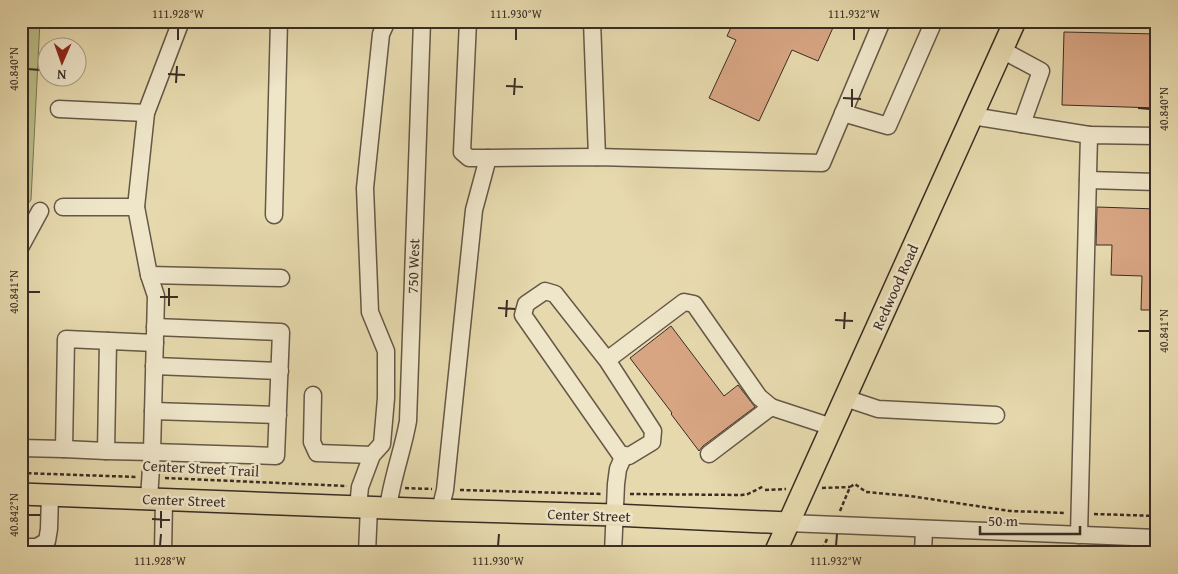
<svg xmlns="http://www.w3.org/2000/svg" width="1178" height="574" viewBox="0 0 1178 574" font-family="'Gentium Book Plus',serif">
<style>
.green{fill:#babe86;stroke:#7a7656}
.building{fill:#d8a583;stroke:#3a2d25}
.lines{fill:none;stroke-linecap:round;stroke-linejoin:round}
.minor-casing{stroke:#655847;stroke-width:19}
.major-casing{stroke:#3a2d25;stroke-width:24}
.path{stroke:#3a2d25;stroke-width:2.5;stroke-dasharray:4 2.5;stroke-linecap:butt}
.minor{stroke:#efe6ca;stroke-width:16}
.major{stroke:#e6d9ad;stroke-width:21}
.ticks{fill:none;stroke:#3a2d25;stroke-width:2}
.labels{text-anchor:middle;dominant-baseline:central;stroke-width:5;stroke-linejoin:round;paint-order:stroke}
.street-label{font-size:15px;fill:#3a2d25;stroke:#efe6ca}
.neatline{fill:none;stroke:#3a2d25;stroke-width:2}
.ticks-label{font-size:12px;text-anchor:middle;fill:#3a2d25}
</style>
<rect width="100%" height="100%" fill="#e6d9ad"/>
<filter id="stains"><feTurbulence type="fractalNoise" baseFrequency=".004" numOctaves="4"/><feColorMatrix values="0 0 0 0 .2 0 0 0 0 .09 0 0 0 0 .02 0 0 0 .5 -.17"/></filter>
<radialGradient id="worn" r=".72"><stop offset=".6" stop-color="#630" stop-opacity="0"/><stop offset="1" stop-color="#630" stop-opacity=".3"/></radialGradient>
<polygon class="green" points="21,21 40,21 31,200 21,212"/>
<g class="building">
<polygon points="734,21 836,21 818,61 792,50 759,121 709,98 736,40 727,36"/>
<polygon points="1064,32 1157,34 1157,108 1062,105"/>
<polygon points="1097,207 1157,209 1157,310 1141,310 1142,276 1111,275 1112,245 1096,245"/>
<polygon points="671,326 724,396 738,385 755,407 703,446 699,451 671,414 672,413 630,358"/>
</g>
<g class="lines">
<g class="minor-casing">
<g id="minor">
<polyline points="468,21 462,152 469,158 488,158"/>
<polyline points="592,21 597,157"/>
<polyline points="1002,50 1041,71 1022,124"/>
<polyline points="59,109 146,113"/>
<polyline points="843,113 888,126 934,21"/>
<polyline points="972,116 1089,135"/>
<polyline points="1088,180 1157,182"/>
<polyline points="63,207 136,207"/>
<polyline points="274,215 279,21"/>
<polyline points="21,246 40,211"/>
<polyline points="149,275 281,278"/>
<polyline points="607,360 555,294 545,291 526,304 523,315 620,454 629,456 652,442 653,431 607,360 684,302 694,304 759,397 771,407"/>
<polyline points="154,366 280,371"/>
<polyline points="313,395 312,442 317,453 372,455"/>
<polyline points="845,398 878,409 996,415"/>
<polyline points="153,411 278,415"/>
<polyline points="21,448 64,449 106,451 152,452 276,456 281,332 155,327"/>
<polyline points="64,449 66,339 155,343"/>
<polyline points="106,451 108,341"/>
<polyline points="709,454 771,407 832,427"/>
<polyline points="149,499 152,452 156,296 149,275 136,207 146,113 181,21"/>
<polyline points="358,507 360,487 372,455 382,444 386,398 386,351 370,312 365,188 381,34 387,21"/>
<path d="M388,508C392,478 403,450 408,421L422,21"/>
<polyline points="440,510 445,490 474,210 488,158 597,157 822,163 882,21"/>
<polyline points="788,523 1157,538"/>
<polyline points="1079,535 1089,135 1157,136"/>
<polyline points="21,547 37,547 47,541 49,529 50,495"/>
<polyline points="163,553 164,500"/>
<polyline points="367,553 369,507"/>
<polyline points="613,553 616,484 618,469 624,455"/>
<polyline points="923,553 924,529"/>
</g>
</g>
<g class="major-casing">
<g id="major">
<polyline points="21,494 440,510 614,515 788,523"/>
<polyline points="775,553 1015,21"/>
</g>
</g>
<g class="path">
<polyline points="21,473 137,477"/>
<polyline points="165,478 347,486"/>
<polyline points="850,487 855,484 866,492 910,496 1010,511 1066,513"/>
<polyline points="405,488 432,489"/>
<polyline points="822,488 850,487"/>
<polyline points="460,490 602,494"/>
<polyline points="765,490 786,489"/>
<polyline points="630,494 742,495 748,494 764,486"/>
<polyline points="840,511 850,487"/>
<polyline points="1094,514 1157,516"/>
<polyline points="822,553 826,550 824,546 827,539"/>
</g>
<use href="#minor" class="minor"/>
<use href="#major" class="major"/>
</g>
<path class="ticks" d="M178,40V28M516,40V28M854,40V28M28,69L40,70M168,74L185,75M176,83L177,66M506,86L523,87M514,95L515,78M843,98L861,99M852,107V89M1138,108L1150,109M28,292H40M160,297H178M169,306V288M498,308L515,309M506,317L507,300M835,320L853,321M844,329L845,312M1138,331H1150M28,515H40M152,519L170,520M161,528V511M160,546L161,534M498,546L499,534M836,546L837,534"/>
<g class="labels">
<g class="street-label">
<text transform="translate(413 266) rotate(-88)">750 West</text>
<text transform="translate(895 287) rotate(-66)">Redwood Road</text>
<text transform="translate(201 468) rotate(3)">Center Street Trail</text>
<text transform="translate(184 500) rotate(2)">Center Street</text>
<text transform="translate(589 515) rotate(2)">Center Street</text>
</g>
</g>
<rect width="1178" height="574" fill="none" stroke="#e6d9ad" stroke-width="55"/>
<g transform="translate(62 62) rotate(182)"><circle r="24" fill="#efe6ca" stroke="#a79c88"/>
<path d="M0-4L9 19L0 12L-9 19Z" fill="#8f2418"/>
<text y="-8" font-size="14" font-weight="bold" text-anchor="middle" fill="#3a2d25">N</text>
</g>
<path d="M980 526v8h100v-8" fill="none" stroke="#3a2d25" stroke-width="2.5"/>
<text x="988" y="526" font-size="15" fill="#3a2d25" stroke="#efe6ca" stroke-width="4" paint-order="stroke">50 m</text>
<rect x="28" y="28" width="1122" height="518" class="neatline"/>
<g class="ticks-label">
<text x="178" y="18">111.928°W</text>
<text x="516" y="18">111.930°W</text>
<text x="854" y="18">111.932°W</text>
<text transform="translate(14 69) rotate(-90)" y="4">40.840°N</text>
<text transform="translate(1164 109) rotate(-90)" y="4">40.840°N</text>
<text transform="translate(14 292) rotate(-90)" y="4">40.841°N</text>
<text transform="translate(1164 331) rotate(-90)" y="4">40.841°N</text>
<text transform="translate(14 515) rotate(-90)" y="4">40.842°N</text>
<text x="160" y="565">111.928°W</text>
<text x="498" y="565">111.930°W</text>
<text x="836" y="565">111.932°W</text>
</g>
<rect width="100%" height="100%" filter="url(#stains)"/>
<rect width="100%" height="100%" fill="url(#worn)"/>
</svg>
